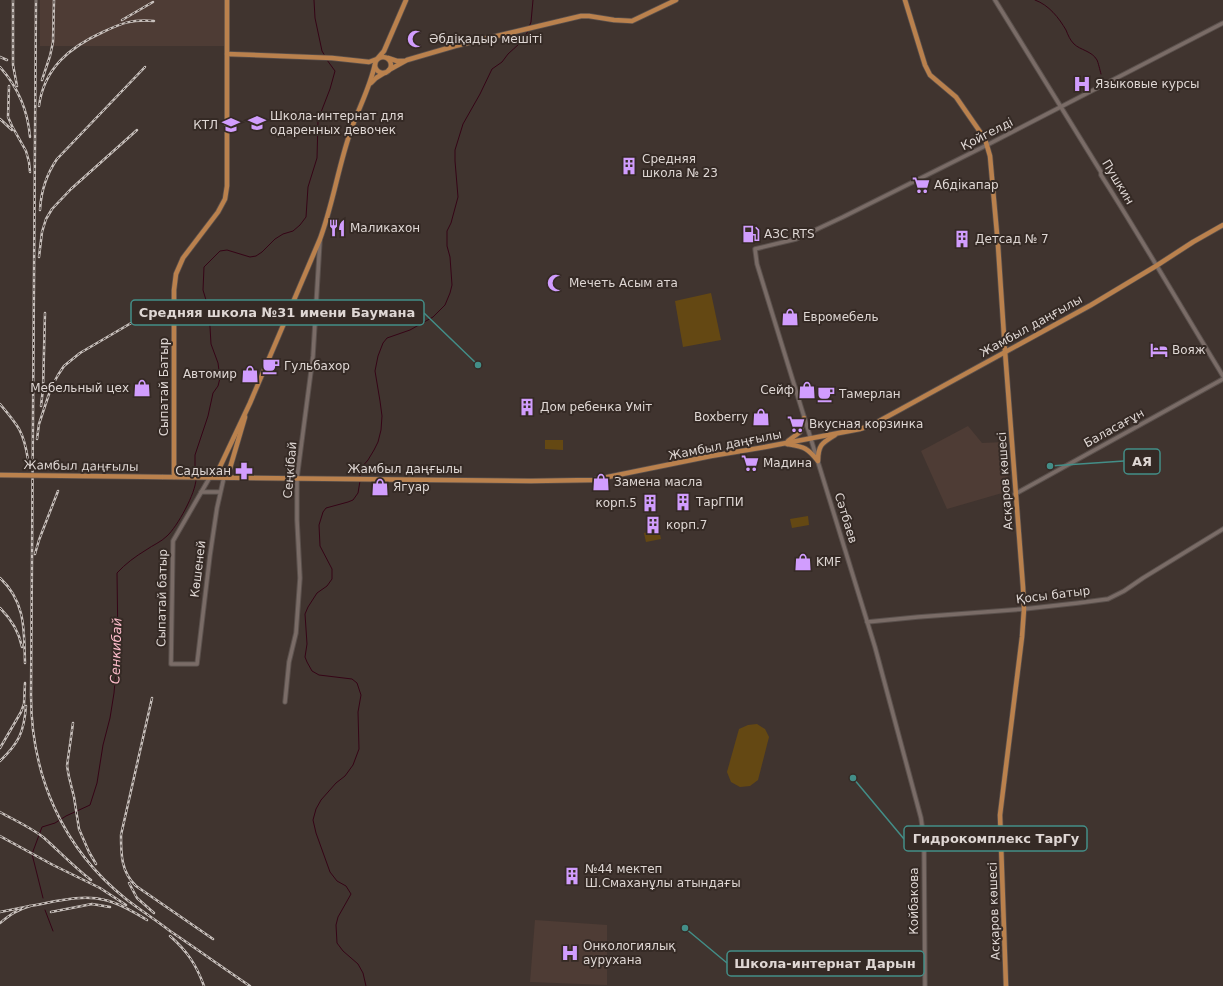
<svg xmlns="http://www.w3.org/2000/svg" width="1223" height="986" viewBox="0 0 1223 986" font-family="'DejaVu Sans',sans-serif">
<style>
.built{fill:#4e3c35}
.green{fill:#644813}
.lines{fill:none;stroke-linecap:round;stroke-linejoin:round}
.stream{stroke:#350416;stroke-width:1}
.minor-casing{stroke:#5a504c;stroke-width:5.5}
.major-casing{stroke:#5a504c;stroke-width:6}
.minor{stroke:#7a6c67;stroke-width:3.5}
.major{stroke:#ba814d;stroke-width:4.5}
.rail-casing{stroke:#c8c0bc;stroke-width:2.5}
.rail{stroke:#352a25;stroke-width:1;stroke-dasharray:3;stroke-linecap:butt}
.major-bridge-casing{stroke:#5a504c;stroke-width:6;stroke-linecap:butt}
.major-bridge{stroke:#ba814d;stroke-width:4.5}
.labels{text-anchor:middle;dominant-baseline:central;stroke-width:4;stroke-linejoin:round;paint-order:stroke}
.poi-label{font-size:12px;fill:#dfd7d4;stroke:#352a25;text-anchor:start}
.street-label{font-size:12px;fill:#dfd7d4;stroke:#352a25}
.water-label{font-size:13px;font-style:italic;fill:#febdcb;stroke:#352a25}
.leader{fill:none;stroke:#438e88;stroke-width:1.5}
.callout-dot{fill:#438e88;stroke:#352a25;stroke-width:1.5}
.callout{fill:#352a25;stroke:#438e88;stroke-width:1.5}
.callout-label{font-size:13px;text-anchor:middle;font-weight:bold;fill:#dfd7d4}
</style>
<rect width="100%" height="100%" fill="#40342f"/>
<g class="built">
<rect x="40" y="0" width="184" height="46"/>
<polygon points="968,426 982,443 1004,442 1009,491 947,509 921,451"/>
<polygon points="535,920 607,925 607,985 530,982"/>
</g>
<g class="green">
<polygon points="711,293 721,340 683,347 675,301"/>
<polygon points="545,440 563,440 563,450 545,449"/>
<polygon points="808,516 809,525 792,528 790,519"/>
<polygon points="659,530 661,539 646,542 644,533"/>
<polygon points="757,724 765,729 769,737 758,780 750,786 740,787 731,782 727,772 739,729 748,725"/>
</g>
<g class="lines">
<g class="stream">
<polyline points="314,0 315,18 322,51 325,56"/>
<path d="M1035,0C1049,5 1059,18 1066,30C1068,35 1070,40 1074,44C1080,50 1092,51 1097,60C1098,62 1100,70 1101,74"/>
<polyline points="529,27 531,22 533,0"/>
<polyline points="195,476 195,455 208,416 213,393 218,386 220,378 218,363 211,344 209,310 203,290 204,267 220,251 227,250 250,257 256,256 262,252 275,239 283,234 293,231 300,225 306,217 308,187 317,158 318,120 330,89 335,71 327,60"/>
<polyline points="360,476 361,468 368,460 374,450 378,442 381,430 382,416 380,401 375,371 378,356 383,343 387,338 410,330 433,317 445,305 450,293 452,285 450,257 447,246 447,231 451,223 458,197 455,161 455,150 463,124 480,94 492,69 502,62 508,54 519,44 527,33 528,30"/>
<polyline points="360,481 358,493 353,500 348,502 326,508 323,512 319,525 320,546 332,569 332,579 327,586 317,593 308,607 305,614 307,644 305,657 307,662 312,671 319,675 352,679 357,683 361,695 358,712 359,749 353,765 345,776 336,783 321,800 316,809 313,820 316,833 330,872 337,881 346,886 351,894 338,917 336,925 337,943 343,951 358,964 363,973 366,986"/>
<path d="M43,898L32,854L42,827L55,823L66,816L90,805L97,783L103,745L110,718L114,693L118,647L117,573C125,564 136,556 146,550C153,545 161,542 167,536C177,527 196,493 196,479"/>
<polyline points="45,910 53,931"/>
</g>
<g class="minor-casing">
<g id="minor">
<path d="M995,0L1101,172V175C1143,241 1182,309 1223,376"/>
<polyline points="210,477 173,541 171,664 197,664 210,555 217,508 224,477"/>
<polyline points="201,492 220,492"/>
<polyline points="1015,494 1223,379"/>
<polyline points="867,622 918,617 1024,609 1078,603 1108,599 1124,591 1143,578 1223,529"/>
<polyline points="285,702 289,662 296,633 300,578 297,520 297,478 313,356 320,240"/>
<polyline points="925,986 924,840 921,818 875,647 757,264 755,249 796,239 843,217 987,145 1223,23"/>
</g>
</g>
<g class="major-casing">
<g id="major">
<polyline points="905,0 925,65 930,75 956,97 985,139 990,156 998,245 1005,351 1023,587 1024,609 1022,637 1000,815 1006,986"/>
<polyline points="227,54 332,58 369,62 377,59"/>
<circle cx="383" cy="65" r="8"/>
<polyline points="378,58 384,51 406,0"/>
<polyline points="388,58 397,61 404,61"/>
<polyline points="389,70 407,60 455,46 581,16 589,16 614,20 632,21 676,0"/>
<polyline points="371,83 376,78 384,73"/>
<polyline points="788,441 800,432 804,418"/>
<path d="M787,444C804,447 807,447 818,461C818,445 822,443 835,435"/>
<polyline points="162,477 531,481 593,480 711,456 765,447 860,429 872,425 1091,305 1156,266 1193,242 1223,225"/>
<polyline points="174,477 174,290 176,274 183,258 218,212 225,199 227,186 227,0"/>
<path d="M211,477L217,473L250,403L320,239C333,204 338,168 350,133C358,109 370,88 375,64"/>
<polyline points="224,477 230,468 245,417"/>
</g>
</g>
<use href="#minor" class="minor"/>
<use href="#major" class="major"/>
<g class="rail-casing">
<g id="rail">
<polyline points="13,0 13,65 17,86"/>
<path d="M36,0L31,695C31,775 62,848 126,899C140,910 156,920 170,931C197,949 223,968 250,986"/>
<polyline points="122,20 153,2"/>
<polyline points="0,57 7,60"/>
<path d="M0,67C17,86 28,111 30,137"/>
<polyline points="42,80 50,56 53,42 54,0"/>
<polyline points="9,86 8,117 12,126 26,151 29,162 30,172"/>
<path d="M39,106C44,68 70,47 103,32C122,23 132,19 154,21"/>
<polyline points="0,119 12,130"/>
<path d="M40,210C41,191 46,175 57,159L145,67"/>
<polyline points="39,257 42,232 46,219 52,209 71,189 137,130"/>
<path d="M0,404C18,425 24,432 28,460"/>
<polyline points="41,406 43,389 45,313"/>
<polyline points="37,439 39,424 51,388 58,375 64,366 80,353 150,312"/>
<polyline points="35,554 39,540 58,491"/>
<path d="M0,578C26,602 24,631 25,663"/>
<path d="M0,608C11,619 19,632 22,647"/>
<path d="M152,698L121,835C121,854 121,872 136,886L213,939"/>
<polyline points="73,723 67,766 69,777 74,797 79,829 89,852 96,864"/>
<polyline points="0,748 21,712 24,704 25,683"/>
<path d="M0,761C19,743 24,732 26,706"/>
<path d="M0,812C14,820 30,827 43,837C59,851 74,867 91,880"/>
<polyline points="0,836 53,865 100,888 126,905"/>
<polyline points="129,883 137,898 154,913"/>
<path d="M30,906C54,902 81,894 105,900C119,903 134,912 147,920"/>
<path d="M0,912L30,906C17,910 11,914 0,923"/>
<polyline points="51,912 92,904 110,907"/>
<path d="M170,936C187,951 196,964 204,986"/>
</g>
</g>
<use href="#rail" class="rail"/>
<g class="major-bridge-casing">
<polyline id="major-bridge" points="0,475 162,477"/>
</g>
<use href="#major-bridge" class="major-bridge"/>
</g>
<defs>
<g id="mosque-bare" transform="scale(1.38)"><path d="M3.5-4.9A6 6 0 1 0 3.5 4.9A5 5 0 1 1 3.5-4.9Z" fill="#d19dfe" stroke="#352a25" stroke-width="2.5" paint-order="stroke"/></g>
<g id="hospital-bare" transform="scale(1.38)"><path d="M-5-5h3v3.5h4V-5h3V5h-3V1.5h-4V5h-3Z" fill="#d19dfe" stroke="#352a25" stroke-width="2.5" paint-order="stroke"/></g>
<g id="school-bare" transform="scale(1.38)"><path d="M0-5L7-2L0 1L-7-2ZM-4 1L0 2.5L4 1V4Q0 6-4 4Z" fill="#d19dfe" stroke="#352a25" stroke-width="2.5" paint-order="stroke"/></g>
<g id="building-bare" transform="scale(1.38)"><path d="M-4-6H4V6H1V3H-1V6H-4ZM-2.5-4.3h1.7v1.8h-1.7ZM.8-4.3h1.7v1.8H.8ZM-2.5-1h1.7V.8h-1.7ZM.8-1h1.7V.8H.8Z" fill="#d19dfe" stroke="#352a25" stroke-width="2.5" paint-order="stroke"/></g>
<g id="supermarket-bare" transform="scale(1.38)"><path d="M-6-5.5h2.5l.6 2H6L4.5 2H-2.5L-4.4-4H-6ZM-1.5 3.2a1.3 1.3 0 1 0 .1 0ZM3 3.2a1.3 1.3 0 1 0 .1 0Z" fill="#d19dfe" stroke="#352a25" stroke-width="2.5" paint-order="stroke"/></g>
<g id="restaurant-bare" transform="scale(1.38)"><path d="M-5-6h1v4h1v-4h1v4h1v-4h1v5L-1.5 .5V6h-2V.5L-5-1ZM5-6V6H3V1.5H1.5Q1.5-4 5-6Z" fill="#d19dfe" stroke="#352a25" stroke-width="2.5" paint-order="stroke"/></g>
<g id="fuel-bare" transform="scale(1.38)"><path d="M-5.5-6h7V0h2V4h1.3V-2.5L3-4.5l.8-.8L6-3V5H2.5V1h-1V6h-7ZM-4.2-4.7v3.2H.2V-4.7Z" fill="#d19dfe" stroke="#352a25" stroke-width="2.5" paint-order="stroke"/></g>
<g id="shop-bare" transform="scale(1.38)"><path d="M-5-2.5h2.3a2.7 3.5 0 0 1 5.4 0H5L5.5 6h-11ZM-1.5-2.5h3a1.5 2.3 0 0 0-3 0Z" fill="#d19dfe" stroke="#352a25" stroke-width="2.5" paint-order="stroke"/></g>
<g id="hotel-bare" transform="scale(1.38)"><path d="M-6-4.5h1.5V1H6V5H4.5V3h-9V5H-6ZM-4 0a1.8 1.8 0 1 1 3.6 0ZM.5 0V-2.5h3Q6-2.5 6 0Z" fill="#d19dfe" stroke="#352a25" stroke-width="2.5" paint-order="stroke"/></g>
<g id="cafe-bare" transform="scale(1.38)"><path d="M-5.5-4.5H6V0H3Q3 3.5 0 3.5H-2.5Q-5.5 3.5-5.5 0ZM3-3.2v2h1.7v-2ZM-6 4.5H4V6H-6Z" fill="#d19dfe" stroke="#352a25" stroke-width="2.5" paint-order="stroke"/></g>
<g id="pharmacy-bare" transform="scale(1.38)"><path d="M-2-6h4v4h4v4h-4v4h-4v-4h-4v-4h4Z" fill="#d19dfe" stroke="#352a25" stroke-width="2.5" paint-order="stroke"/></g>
</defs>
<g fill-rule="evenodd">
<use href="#mosque-bare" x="416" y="39"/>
<use href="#hospital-bare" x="1082" y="84"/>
<use href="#school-bare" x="257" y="123"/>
<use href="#school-bare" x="231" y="125"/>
<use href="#building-bare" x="629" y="166"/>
<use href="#supermarket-bare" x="921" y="185"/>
<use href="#restaurant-bare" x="337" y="228"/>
<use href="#fuel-bare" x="751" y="234"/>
<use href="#building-bare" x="962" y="239"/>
<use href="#mosque-bare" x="556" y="283"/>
<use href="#shop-bare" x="790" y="317"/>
<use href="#hotel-bare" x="1159" y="350"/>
<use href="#cafe-bare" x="271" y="366"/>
<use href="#shop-bare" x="250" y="374"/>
<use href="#shop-bare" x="142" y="388"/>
<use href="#shop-bare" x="807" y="390"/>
<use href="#cafe-bare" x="826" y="394"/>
<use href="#building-bare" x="527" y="407"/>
<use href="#shop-bare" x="761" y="417"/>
<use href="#supermarket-bare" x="796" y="424"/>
<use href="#supermarket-bare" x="750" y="463"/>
<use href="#pharmacy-bare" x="244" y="471"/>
<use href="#shop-bare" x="601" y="482"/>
<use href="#shop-bare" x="380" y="487"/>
<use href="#building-bare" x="683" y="502"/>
<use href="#building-bare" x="650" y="503"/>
<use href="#building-bare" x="653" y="525"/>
<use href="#shop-bare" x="803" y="562"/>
<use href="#building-bare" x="572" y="876"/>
<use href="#hospital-bare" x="570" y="953"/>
</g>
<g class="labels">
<g class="poi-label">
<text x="429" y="39">Әбдіқадыр мешіті</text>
<text x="1095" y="84">Языковые курсы</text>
<text x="270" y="116">Школа-интернат для<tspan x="270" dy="14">одаренных девочек</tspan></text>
<text x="218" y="125" text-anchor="end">КТЛ</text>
<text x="642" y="159">Средняя<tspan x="642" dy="14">школа № 23</tspan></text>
<text x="934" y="185">Абдiкапар</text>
<text x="350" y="228">Маликахон</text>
<text x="764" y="234">АЗС RTS</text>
<text x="975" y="239">Детсад № 7</text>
<text x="569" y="283">Мечеть Асым ата</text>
<text x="803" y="317">Евромебель</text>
<text x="1172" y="350">Вояж</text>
<text x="284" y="366">Гульбахор</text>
<text x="237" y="374" text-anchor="end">Автомир</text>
<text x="129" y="388" text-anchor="end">Мебельный цех</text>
<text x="794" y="390" text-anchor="end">Сейф</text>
<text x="839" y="394">Тамерлан</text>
<text x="540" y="407">Дом ребенка Умiт</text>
<text x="748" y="417" text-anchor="end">Boxberry</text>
<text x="809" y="424">Вкусная корзинка</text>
<text x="763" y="463">Мадина</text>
<text x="231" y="471" text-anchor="end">Садыхан</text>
<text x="614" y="482">Замена масла</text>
<text x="393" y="487">Ягуар</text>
<text x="696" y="502">ТарГПИ</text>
<text x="637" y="503" text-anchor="end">корп.5</text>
<text x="666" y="525">корп.7</text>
<text x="816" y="562">KMF</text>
<text x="585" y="869">№44 мектеп<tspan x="585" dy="14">Ш.Смаханұлы атындағы</tspan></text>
<text x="583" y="946">Онкологиялық<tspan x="583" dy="14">аурухана</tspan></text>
</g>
<g class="street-label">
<text transform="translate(987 134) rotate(-27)">Қойгелді</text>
<text transform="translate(1118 182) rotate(59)">Пушкин</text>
<text transform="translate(1031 326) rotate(-29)">Жамбыл даңғылы</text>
<text transform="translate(164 387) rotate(-90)">Сыпатай Батыр</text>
<text transform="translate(1114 428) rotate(-29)">Баласағұн</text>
<text transform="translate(725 445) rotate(-11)">Жамбыл даңғылы</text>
<text transform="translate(81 466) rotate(1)">Жамбыл даңғылы</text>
<text x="405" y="469">Жамбыл даңғылы</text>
<text transform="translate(290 470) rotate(-85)">Сеңкібай</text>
<text transform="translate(1005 481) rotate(-94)">Асқаров көшесі</text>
<text transform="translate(846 518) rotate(73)">Сәтбаев</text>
<text transform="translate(198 569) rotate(-83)">Көшеней</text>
<text transform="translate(1053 595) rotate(-7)">Қосы батыр</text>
<text transform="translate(162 598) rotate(-89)">Сыпатай батыр</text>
<text transform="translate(914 901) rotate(-90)">Койбакова</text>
<text transform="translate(994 911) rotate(-92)">Асқаров көшесі</text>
</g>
<g class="water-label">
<text transform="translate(116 651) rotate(-88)">Сенкибай</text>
</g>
</g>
<path class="leader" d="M478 365L424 313M1050 466L1124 461M853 778L904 839M685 928L727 963"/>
<g class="callout-dot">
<circle cx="478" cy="365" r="4"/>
<circle cx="1050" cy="466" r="4"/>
<circle cx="853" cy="778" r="4"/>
<circle cx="685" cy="928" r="4"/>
</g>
<g class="callout">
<rect x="131" y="300" width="293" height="25" rx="4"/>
<rect x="1124" y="449" width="36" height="25" rx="4"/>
<rect x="904" y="826" width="183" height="25" rx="4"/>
<rect x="727" y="951" width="197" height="25" rx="4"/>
</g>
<g class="callout-label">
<text x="277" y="317">Средняя школа №31 имени Баумана</text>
<text x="1142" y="466">АЯ</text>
<text x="996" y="843">Гидрокомплекс ТарГу</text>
<text x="825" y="968">Школа-интернат Дарын</text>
</g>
</svg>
